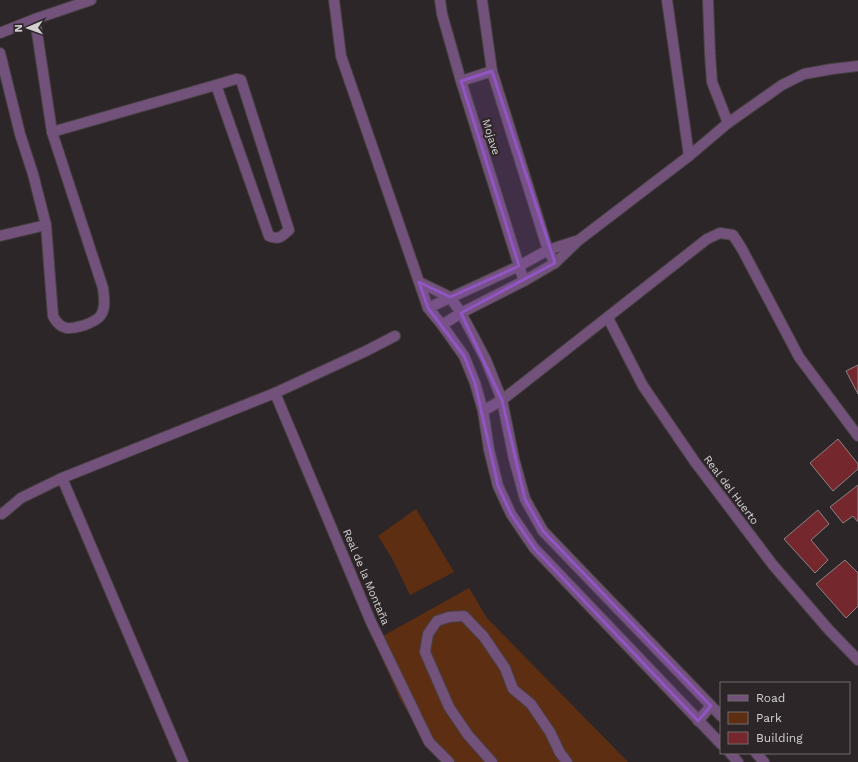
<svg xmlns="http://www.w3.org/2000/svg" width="858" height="762" viewBox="0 0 858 762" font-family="'Work Sans',sans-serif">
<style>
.green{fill:#5d2e11}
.building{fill:#75272e;stroke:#8d8484}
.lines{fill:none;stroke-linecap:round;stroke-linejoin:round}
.street-casing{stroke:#484144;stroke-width:12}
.street{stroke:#72517b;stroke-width:10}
.marked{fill:#9155c4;fill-opacity:0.2;stroke:#9155c4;stroke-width:3;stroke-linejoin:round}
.labels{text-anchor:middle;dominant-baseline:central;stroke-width:4;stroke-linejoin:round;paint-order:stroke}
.street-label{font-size:11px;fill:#d4d0d1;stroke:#2d2629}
</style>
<rect width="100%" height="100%" fill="#2d2629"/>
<g class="green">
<polygon points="416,509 454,572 410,595 393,560 378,536"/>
<polygon points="469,588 487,618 628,762 445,762 426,743 400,699 374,641"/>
</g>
<g class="building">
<polygon points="858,365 858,394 846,371"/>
<polygon points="838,439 858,464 858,469 833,491 810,463"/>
<polygon points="858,485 858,522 853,516 843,523 830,507"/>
<polygon points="818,510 829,524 811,540 828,560 815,573 784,539"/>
<polygon points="845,560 858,573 858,606 846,618 816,584"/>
</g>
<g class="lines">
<g class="street-casing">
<g id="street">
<polyline points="334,0 341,56 428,308 442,325 464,356 475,383 483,411 489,450 498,486 511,514 534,548 721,744"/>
<polyline points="440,0 442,14 461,81 519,266 524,281"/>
<polyline points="482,0 492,71 548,250 555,263"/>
<polyline points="667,0 689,156"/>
<polyline points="708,0 710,54 712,82 728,123"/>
<polyline points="0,33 35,19 91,0"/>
<path d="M0,53L20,134L33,174L46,225L53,316C61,332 71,329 85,325C90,323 98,320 101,315C106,307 104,297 103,288L52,132L35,19"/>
<polyline points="461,81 492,71"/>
<path d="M52,132L216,85L236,79L241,80L289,230C281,237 279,240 269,236L216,85"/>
<polyline points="0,236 46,225"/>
<polyline points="419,282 450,297 461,313 475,339 486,360 502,400 514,459 525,499 543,531 721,716"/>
<polyline points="428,308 519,266 548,250 576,241"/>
<polyline points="608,318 643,386 695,462 773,565 829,630 858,660"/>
<polyline points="442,325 461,313 524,281 555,263 579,240 689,156 728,123 782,85 804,74 832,69 858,66"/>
<polyline points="275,393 371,622 429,742 449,762"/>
<polyline points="483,411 502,400 707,239 720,233 733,235 742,249 799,357 858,436"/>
<polyline points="62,478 183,762"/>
<polyline points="2,514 21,498 62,478 275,393 366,351 395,336"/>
<polyline points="698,721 711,706"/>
<polyline points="730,753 738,762"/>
<polyline points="756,753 764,762"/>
<polyline points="492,762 468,735 449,707 425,652 428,634 437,621 449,617 464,616 484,637 505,668 513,689 531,704 550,732 560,753 567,762"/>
</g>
</g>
<use href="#street" class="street"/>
</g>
<path class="marked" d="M492,71L555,263L461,313L502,400L525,499L543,531L711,706L698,721L534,548L511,514L498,486L475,383L464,356L428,308L419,282L450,297L519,266L461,81Z"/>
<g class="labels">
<g class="street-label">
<text transform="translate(491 137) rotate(73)">Mojave</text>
<text transform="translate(731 490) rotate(53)">Real del Huerto</text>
<text transform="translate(366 577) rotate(67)">Real de la Montaña</text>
</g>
</g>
<rect x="720" y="682" width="130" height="72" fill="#2d2629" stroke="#706a6c"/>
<rect x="728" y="695" width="20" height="6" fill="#72517b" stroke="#706a6c"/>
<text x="756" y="702" font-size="12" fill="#d4d0d1">Road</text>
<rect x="728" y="712" width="20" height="12" fill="#5d2e11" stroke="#706a6c"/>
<text x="756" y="722" font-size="12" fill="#d4d0d1">Park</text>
<rect x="728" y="732" width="20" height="12" fill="#75272e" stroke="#706a6c"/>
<text x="756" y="742" font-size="12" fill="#d4d0d1">Building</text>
<g transform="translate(28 28) rotate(268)" stroke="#2d2629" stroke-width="3" paint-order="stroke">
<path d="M0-3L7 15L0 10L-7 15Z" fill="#d4d0d1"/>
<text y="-6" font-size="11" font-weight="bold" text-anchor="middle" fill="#d4d0d1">N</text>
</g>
</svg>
